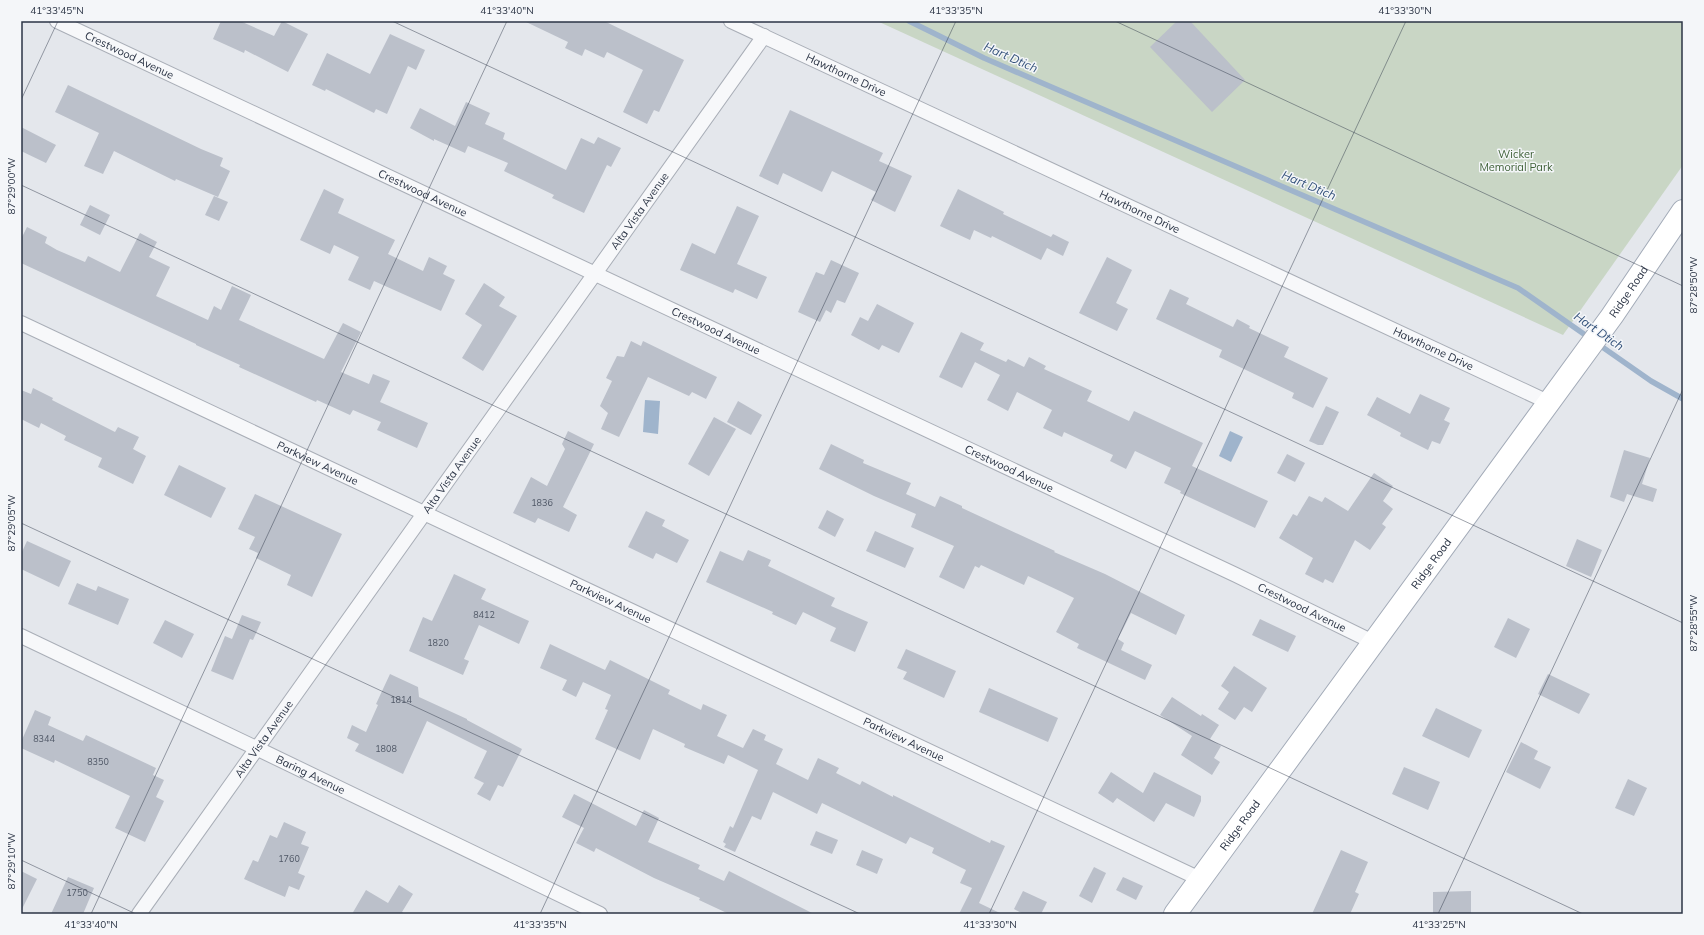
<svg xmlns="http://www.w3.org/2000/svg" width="1704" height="935" viewBox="0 0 1704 935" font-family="Mulish,sans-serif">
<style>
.green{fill:#c9d6c5}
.water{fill:#9fb4cc}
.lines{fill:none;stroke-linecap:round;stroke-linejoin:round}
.stream{stroke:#9fb4cc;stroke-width:5.5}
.building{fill:#bbc0ca}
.minor-casing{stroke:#a9aeb7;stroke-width:16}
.primary-casing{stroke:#a3abb8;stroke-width:24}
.minor{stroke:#f7f8fa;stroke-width:14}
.primary{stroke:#fff;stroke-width:22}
.ticks{fill:none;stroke:#2b3445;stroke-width:1;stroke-opacity:0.45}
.labels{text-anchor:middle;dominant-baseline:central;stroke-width:3;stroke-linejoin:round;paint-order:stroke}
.number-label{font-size:9px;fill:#4f5766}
.street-label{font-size:11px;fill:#2b3445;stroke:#f4f6f9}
.park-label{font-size:11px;fill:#3f6138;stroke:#f4f6f9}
.water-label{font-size:12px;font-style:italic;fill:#34527a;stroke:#f4f6f9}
.neatline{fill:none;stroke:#2b3445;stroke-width:1.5}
.ticks-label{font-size:10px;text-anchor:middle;fill:#2b3445}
</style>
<rect width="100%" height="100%" fill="#e4e7ec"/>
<polygon class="green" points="877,21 1683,21 1683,165 1563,335"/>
<g class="water">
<polygon points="645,400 660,401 658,434 643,432"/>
<polygon points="1230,431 1243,437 1231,462 1219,456"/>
</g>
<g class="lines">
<g class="stream">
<polyline points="909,21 984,58 1518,288 1591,339"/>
<polyline points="1598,344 1651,381 1683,399"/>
</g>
</g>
<g class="building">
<polygon points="221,21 240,21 274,36 282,21 308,34 288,72 245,50 244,53 213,39"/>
<polygon points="524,21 604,21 684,60 659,112 654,110 647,124 623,112 643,70 607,52 604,58 585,49 582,56 565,48 568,42"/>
<polygon points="1177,21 1190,21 1245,80 1212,112 1150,47"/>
<polygon points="390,34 425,50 416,70 408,66 387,114 376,109 374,113 326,89 325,91 312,85 327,53 370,74"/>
<polygon points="68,85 201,149 223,158 220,166 230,171 218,197 176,179 175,181 114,151 103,174 84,166 99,133 55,112"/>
<polygon points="466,102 490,113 485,124 505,133 503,139 566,170 581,138 594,144 598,137 621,148 611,167 607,165 584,213 552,198 554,195 504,171 508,163 468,146 465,153 434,139 434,141 410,128 420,108 455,126"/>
<polygon points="790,110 883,153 879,161 912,176 895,212 871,200 876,192 832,171 822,192 783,173 778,185 759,176"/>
<polygon points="21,127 56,145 46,163 21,151"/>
<polygon points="324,189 344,199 338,213 395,240 388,254 423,271 429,257 447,266 443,274 455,280 441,311 374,281 370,290 348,280 359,257 334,245 330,254 300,240"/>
<polygon points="958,189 1004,212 1003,214 1051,237 1053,234 1069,242 1063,256 1047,248 1041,260 992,236 991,238 974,230 970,240 940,226"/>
<polygon points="214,196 228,202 219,221 205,215"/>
<polygon points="90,205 110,215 100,235 80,225"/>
<polygon points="737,206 759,216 737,264 767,277 757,299 735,289 733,293 680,270 692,243 715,254"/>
<polygon points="27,227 47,237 45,243 57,250 85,262 88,256 120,272 140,233 157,242 149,257 170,267 156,296 208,320 214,306 221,310 232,286 251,295 239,320 324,359 343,323 361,332 341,372 369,384 373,374 390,381 380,402 428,423 417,448 377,430 381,422 353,410 350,415 317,400 316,402 239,367 240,365 196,345 196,344 21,263 21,239"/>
<polygon points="1107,257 1132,270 1116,303 1128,309 1117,331 1079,313"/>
<polygon points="831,260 859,273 845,303 837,300 831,313 826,310 820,322 798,312 816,272 824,275"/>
<polygon points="484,283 505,297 499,306 517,316 483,371 462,358 482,325 465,314"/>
<polygon points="1170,289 1189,298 1186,304 1233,327 1237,319 1250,326 1249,328 1289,347 1284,357 1328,378 1313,408 1292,398 1294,393 1219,357 1222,350 1156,319"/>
<polygon points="877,304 914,323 899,353 882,345 879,350 851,335 860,317 868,321"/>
<polygon points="961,332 984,343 980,350 1006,362 1008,359 1024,367 1029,357 1046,366 1044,369 1092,391 1087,401 1129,421 1134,411 1203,443 1192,466 1268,501 1255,528 1180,493 1181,491 1164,483 1171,468 1135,451 1126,469 1110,461 1113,455 1064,432 1062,437 1043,428 1052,410 1017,392 1008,411 987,400 1000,375 975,362 962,388 939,377"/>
<polygon points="631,341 641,346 643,341 717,377 706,399 692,392 689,396 648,377 619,437 601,429 608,413 600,406 612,381 606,378 617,356 624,357"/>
<polygon points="33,388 53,398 52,400 115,432 118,427 139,437 133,449 146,456 133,484 98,467 102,458 64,440 66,436 41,423 39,428 21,419 21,390 31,394"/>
<polygon points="1420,394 1450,408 1444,420 1450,423 1440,444 1432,441 1428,450 1400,436 1401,433 1367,415 1377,397 1410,414"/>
<polygon points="738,401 762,415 751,435 727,422"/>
<polygon points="1326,406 1339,412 1323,445 1318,445 1309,441"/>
<polygon points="714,417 736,429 709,476 688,464"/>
<polygon points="568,431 594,444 563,507 577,515 569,532 538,518 535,523 513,513 531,477 547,486 565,449 562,444"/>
<polygon points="831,444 864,460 863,463 911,483 906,494 935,507 940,496 962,506 962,508 1055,551 1054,552 1105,574 1185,615 1176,635 1131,613 1118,639 1124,643 1121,650 1152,665 1145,680 1077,648 1079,644 1056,632 1074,598 1062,592 1028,576 1024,585 981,565 979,568 975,566 964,589 939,577 954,546 911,527 916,514 874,496 819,469"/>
<polygon points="1624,450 1650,458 1642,484 1657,489 1653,502 1627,494 1624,502 1610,497"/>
<polygon points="1287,454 1305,463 1295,482 1277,473"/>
<polygon points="179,465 226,488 211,518 164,495"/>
<polygon points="1374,473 1393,486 1383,501 1393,509 1382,524 1386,527 1370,550 1355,540 1333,583 1325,579 1323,583 1305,574 1313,558 1279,538 1293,514 1297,516 1309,496 1322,502 1325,497 1348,511"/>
<polygon points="255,494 342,534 312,597 287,585 291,575 256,558 258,553 249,549 255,537 238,529"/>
<polygon points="827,510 844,519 835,537 818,528"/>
<polygon points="646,511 665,520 662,526 689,540 677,563 656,553 653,559 628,547"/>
<polygon points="875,531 914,548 905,568 866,551"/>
<polygon points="1577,539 1602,550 1591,577 1566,566"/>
<polygon points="27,541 71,561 59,587 21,569 21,554"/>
<polygon points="748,550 771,560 768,566 835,598 831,606 868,622 855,652 830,641 836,628 803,612 796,625 772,614 773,612 706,582 720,551 743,561"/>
<polygon points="454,574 486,589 481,599 529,621 519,644 479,625 464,659 469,661 463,675 409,651 423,617 432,621"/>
<polygon points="77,583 96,591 98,586 129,599 118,625 68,604"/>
<polygon points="242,615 261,622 253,640 250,639 233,680 211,671 225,636 232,639"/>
<polygon points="1508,618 1530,629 1516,658 1494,647"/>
<polygon points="1260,619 1296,636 1288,652 1252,635"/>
<polygon points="165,620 194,634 182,658 153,643"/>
<polygon points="550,644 605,670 610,660 670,690 668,694 701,710 703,704 727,715 717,736 743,748 753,729 766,735 764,740 783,749 776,764 808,780 818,758 839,768 836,773 860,785 862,781 893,797 893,795 990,843 991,840 1005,846 979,903 1002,914 959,914 972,888 960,883 966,870 932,853 934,848 910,837 906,844 822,803 817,814 773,792 761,820 752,816 735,852 724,847 726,844 723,842 730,826 733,828 758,770 728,755 724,764 684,747 685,744 653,729 640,760 595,739 608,710 605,709 611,695 583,682 576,697 562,690 567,680 540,668"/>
<polygon points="906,649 956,671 944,698 903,679 907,672 897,668"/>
<polygon points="1234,666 1267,688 1252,712 1244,707 1235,720 1218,709 1229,692 1221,686"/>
<polygon points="390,674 418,687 419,697 467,719 467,720 522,749 503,787 498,785 490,801 477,794 484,783 474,778 487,751 427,721 403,774 355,751 359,744 347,738 352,725 366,732 378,705 376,704"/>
<polygon points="1548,674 1590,694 1579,714 1538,694"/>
<polygon points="989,688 1058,718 1048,742 979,712"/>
<polygon points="1172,697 1201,716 1202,714 1219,725 1210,739 1221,746 1214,758 1220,762 1212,775 1181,755 1192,736 1160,715"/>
<polygon points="1436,708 1482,730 1469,758 1422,736"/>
<polygon points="35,710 51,717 48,725 83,741 86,735 156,768 153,775 164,780 156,797 164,801 145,842 115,828 130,796 55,760 54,763 21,748 21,742"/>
<polygon points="1521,742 1538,751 1534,759 1551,767 1540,789 1506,772"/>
<polygon points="1404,767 1440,782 1428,810 1392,794"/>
<polygon points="1111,772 1143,793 1154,772 1201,796 1201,801 1194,817 1166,803 1154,822 1117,798 1113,803 1098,793"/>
<polygon points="1628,779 1647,788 1634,816 1615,808"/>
<polygon points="574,794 636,826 644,810 659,818 648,842 700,865 698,869 724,881 729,871 814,914 729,914 699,900 700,898 654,878 596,848 594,852 576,843 584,828 562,817"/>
<polygon points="284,822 306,832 301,844 309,847 298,873 305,876 299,890 289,886 285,897 244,879 253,860 258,862 270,835 277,838"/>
<polygon points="816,831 838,840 832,854 810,845"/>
<polygon points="862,850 883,859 877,874 856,865"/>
<polygon points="1341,850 1368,862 1355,892 1359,894 1350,914 1312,914"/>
<polygon points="1094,867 1106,873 1092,903 1079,896"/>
<polygon points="21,871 37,879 21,911"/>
<polygon points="68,877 94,888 83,914 51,914"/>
<polygon points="1123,877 1143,886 1136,900 1116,890"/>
<polygon points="399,885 413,894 402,912 405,914 352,914 366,890 388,903"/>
<polygon points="1023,891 1047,902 1041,914 1023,914 1014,909"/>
<polygon points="1471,891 1471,914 1433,914 1433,892"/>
</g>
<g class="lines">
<g class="minor-casing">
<g id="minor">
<path id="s1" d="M57,21L1236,575L1373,642"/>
<path id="s2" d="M731,21L1548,402"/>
<path id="s3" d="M21,323L1200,879"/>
<path id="s4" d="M21,636L258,749L600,914"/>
<path id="s5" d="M139,914L764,36"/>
</g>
</g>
<g class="primary-casing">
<g id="primary">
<path id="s6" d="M1175,914L1612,316L1683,211"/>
</g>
</g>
<use href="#minor" class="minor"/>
<use href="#primary" class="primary"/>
</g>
<path class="ticks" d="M392,21L1683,623M1115,21L1683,286M21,100L58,21M21,185L1583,914M21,523L860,914M21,860L136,914M91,914L507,21M540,914L956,21M989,914L1406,21M1438,914L1683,389"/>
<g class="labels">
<g class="number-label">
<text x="542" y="502">1836</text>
<text x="484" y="614">8412</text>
<text x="438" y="642">1820</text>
<text x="401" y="699">1814</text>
<text x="44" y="738">8344</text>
<text x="386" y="748">1808</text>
<text x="98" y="761">8350</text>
<text x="289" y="858">1760</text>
<text x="77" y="892">1750</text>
</g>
<g class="street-label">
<text stroke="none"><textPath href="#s1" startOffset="80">Crestwood Avenue</textPath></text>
<text stroke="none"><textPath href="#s2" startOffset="127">Hawthorne Drive</textPath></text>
<text stroke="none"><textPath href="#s1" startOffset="404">Crestwood Avenue</textPath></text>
<text stroke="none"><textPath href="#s5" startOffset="863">Alta Vista Avenue</textPath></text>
<text stroke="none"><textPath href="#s2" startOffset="451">Hawthorne Drive</textPath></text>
<text stroke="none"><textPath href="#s6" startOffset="770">Ridge Road</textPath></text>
<text stroke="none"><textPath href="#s1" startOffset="728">Crestwood Avenue</textPath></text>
<text stroke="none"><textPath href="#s2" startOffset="775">Hawthorne Drive</textPath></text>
<text stroke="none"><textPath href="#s3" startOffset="328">Parkview Avenue</textPath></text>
<text stroke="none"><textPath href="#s1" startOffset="1052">Crestwood Avenue</textPath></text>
<text stroke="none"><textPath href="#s5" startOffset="539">Alta Vista Avenue</textPath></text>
<text stroke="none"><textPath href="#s6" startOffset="434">Ridge Road</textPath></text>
<text stroke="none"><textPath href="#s3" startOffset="652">Parkview Avenue</textPath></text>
<text stroke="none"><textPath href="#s1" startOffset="1376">Crestwood Avenue</textPath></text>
<text stroke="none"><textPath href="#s3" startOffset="976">Parkview Avenue</textPath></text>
<text stroke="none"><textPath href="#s5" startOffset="215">Alta Vista Avenue</textPath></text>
<text stroke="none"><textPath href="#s4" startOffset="321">Baring Avenue</textPath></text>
<text stroke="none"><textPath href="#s6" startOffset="110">Ridge Road</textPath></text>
</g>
<g class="park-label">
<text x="1516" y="154">Wicker<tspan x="1516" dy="13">Memorial Park</tspan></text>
</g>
<g class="water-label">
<text transform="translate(1011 57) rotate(24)">Hart Dtich</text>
<text transform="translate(1309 185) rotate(23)">Hart Dtich</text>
<text transform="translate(1599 331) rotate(35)">Hart Dtich</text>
</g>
</g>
<rect width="1704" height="935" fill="none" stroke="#f4f6f9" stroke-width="44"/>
<rect x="22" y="22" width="1660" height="891" class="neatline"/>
<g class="ticks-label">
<text x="57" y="14">41°33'45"N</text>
<text x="507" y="14">41°33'40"N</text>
<text x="956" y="14">41°33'35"N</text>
<text x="1405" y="14">41°33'30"N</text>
<text transform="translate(11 186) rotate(-90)" y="4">87°29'00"W</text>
<text transform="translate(1693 285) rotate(-90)" y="4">87°28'50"W</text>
<text transform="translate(11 523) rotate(-90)" y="4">87°29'05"W</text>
<text transform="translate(1693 623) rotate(-90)" y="4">87°28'55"W</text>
<text transform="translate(11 861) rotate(-90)" y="4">87°29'10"W</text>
<text x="91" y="928">41°33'40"N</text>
<text x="540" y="928">41°33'35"N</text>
<text x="990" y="928">41°33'30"N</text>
<text x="1439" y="928">41°33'25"N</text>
</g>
</svg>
